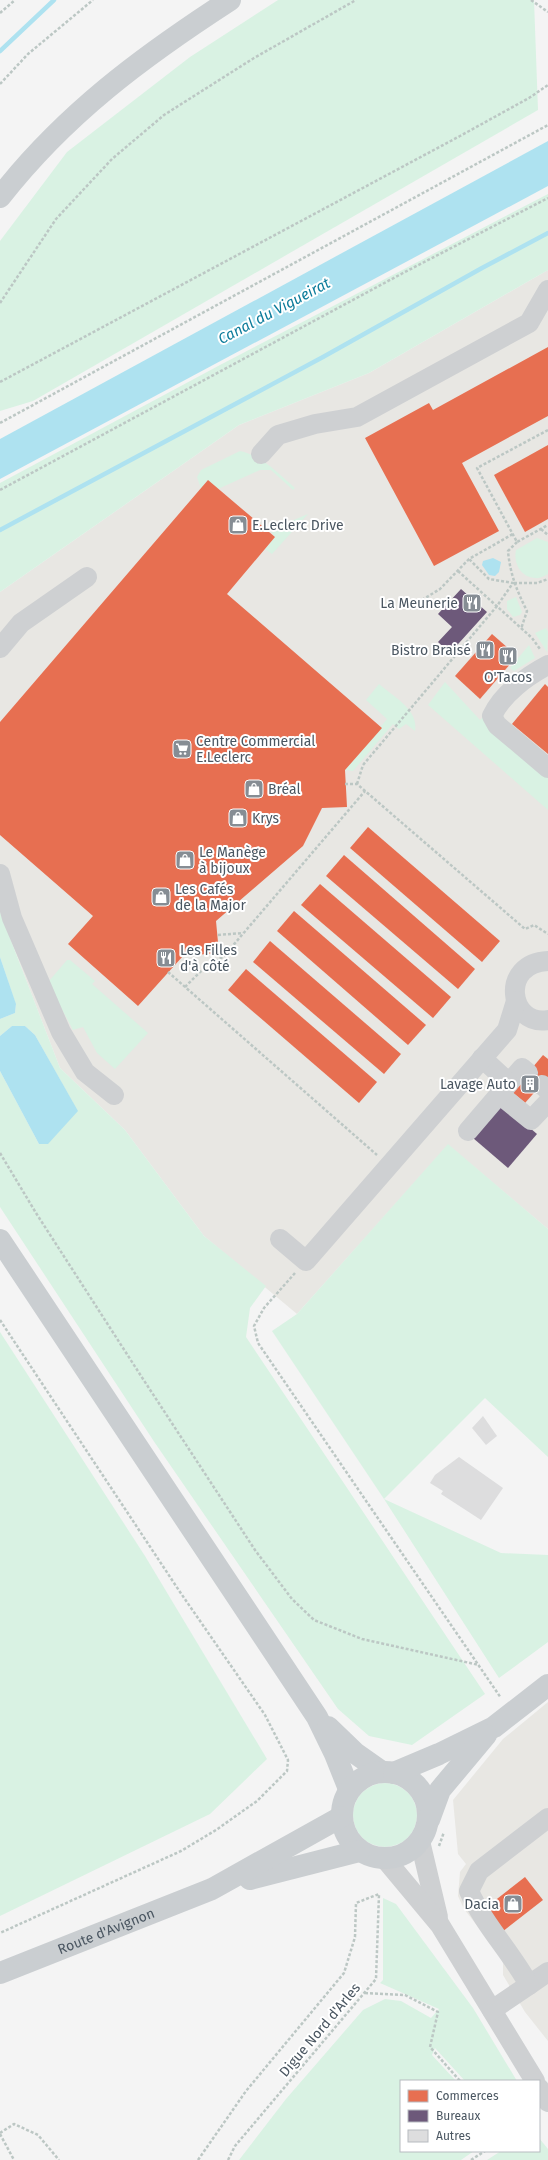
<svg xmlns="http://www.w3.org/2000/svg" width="548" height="2160" viewBox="0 0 548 2160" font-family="'Fira Sans',sans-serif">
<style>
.commercial{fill:#e8e7e3}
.green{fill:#d9f2e3}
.water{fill:#aee2f0}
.shops{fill:#e76f51}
.offices{fill:#6d597a}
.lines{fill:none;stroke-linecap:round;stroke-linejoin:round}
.stream{stroke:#aee2f0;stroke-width:4.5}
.building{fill:#ddddde}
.path{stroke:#bcc7c4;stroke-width:2.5;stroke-dasharray:3 2;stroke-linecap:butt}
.minor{stroke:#ced0d2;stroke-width:20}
.major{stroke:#caced1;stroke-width:22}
.labels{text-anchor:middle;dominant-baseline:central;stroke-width:4;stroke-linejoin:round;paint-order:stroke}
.poi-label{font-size:14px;fill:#4a5661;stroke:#fff;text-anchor:start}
.street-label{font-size:14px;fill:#4a5661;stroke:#fff}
.water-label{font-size:15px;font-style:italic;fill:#0c7c9b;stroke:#fff}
</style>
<rect width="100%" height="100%" fill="#f4f4f4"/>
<g class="commercial">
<polygon points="548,270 548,1229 448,1145 297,1314 204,1236 125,1130 60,1068 0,912 0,592 239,425 369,373"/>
<polygon points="548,1702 548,2041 525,2012 503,1975 503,1963 498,1952 464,1909 458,1896 460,1872 466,1864 458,1854 453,1800 503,1739"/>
</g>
<g class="green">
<polygon points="278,0 534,0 538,110 33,401 0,411 0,241 67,152 190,57"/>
<polygon points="548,194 548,270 369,373 239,425 0,592 0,483 220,365"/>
<path d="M240,451C262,456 278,473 295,488L293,490L271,470H260L218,489L208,480L201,489L197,477L201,470Z"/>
<polygon points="308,514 272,554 265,549 275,537 270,530"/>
<path d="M537,538L548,542V574C544,576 539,579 536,578C521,578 513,563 516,550Z"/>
<polygon points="516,597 522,612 520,615 513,617 507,609 507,601"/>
<polygon points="546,628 548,632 547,652 535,633"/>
<polygon points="529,645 535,658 514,671 510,668"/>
<polygon points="445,682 480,720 483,717 548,772 548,810 428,705"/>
<path d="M379,684C394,697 419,710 415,731L406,724L399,729L393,724L353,771L345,770L387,719L366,700Z"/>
<polygon points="0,912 60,1068 125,1130 204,1236 266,1286 250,1308 246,1337 485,1694 412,1745 369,1736 338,1709 155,1443 0,1207 0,1071 39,1144 77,1110 35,1035 25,1026 12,1026 0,1036 0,1019 15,1013 16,1005 0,957"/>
<polygon points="67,960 70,960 95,981 92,984 148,1033 115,1069 97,1053 83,1027 73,1030 49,985 49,981"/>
<polygon points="448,1144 548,1229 548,1457 485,1398 384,1499 501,1553 548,1555 548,1642 499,1678 384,1499 272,1331 297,1314"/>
<polygon points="0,1332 145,1556 267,1759 210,1814 0,1916"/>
<circle cx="385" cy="1815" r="32"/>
<polygon points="383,1898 396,1904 473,2008 517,2081 465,2081 435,2048 432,2055 456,2081 401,2081 401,2151 474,2151 461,2160 239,2160 286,2099 363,2010 385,1999 401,2001 431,2018 439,2009 380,1983 383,1980"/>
<polygon points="539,2138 548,2149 548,2160 487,2160 501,2151 539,2151"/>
</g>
<g class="water">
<polygon points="548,141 548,186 0,479 0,439"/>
<polygon points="493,558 501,562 499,572 495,576 489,575 482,565 483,561"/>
<polygon points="0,957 16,1004 15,1013 0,1019"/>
<polygon points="12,1026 25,1026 35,1035 78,1111 48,1144 39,1144 0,1071 0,1036"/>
</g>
<g class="shops">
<polygon points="548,347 548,416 462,463 499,531 434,566 365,438 429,403 433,410"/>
<polygon points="548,445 548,519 525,532 494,475"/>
<polygon points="208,480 275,537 227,594 382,728 345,770 347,807 322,808 303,846 216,921 219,953 183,956 138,1006 68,944 93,916 0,835 0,722"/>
<polygon points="492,634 517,656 480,699 455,676"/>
<polygon points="545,684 548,687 548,754 512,724"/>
<polygon points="368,827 500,941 482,962 350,848"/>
<polygon points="344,855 475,969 458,989 326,876"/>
<polygon points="320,884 451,997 433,1018 301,905"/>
<polygon points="294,911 426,1025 408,1045 277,931"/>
<polygon points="270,941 401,1054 384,1074 253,962"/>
<polygon points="246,969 377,1082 359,1103 228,990"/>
<polygon points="543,1055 548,1059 548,1077 525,1103 512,1092"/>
<polygon points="525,1877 543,1900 502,1932 484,1909"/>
</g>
<g class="offices">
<polygon points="461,589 487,612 450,653 438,642 452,627 438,614"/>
<polygon points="502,1104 537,1134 508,1168 473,1138"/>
</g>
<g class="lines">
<g class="stream">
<polyline points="0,51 54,0"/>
<polyline points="0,530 323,357 482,268 548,233"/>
</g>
</g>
<g class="building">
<polygon points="483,1416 497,1436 486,1445 472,1428"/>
<polygon points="459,1457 503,1488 481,1520 441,1494 443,1491 430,1483 435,1475"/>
</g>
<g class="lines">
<g class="path">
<polyline points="531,0 548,12"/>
<polyline points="0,13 15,0"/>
<polyline points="0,84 28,54 93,0"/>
<polyline points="0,303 56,219 112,159 164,115 254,58 356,0"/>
<polyline points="0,382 460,136 529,98 548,85"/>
<polyline points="0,423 548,125"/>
<polyline points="548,430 477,468 517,542 548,525"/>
<polyline points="0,490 403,273 548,198"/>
<polyline points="541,529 548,535"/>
<path d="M517,542L508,551C510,574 517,591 527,611L521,629"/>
<polyline points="458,571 532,638 540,649"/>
<polyline points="514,583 537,583 548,579"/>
<polyline points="422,600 440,589 469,559 513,534"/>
<polyline points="345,784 357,784 525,929 534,925 548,934"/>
<polyline points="357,784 363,765 497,606 513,583 489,579 469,559"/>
<polyline points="218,935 243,933"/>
<polyline points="168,972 377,1155"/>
<polyline points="185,987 200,972 224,956 365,791"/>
<polyline points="0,1153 36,1213 143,1379 255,1550 292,1599 314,1620 362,1639 479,1665"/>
<polyline points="295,1273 264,1308 254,1326 258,1343 501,1698"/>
<polyline points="0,1320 180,1592 265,1715 288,1760 287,1771 257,1801 216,1830 181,1851 0,1933"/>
<polyline points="439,1846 444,1832"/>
<polyline points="365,1993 405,1995 438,2012 430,2047 460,2081"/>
<polyline points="0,2133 14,2124 38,2135 59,2160"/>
<polyline points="0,2134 14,2160"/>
<polyline points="198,2160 246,2091 344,1973 355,1937 356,1903 379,1894 376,1979 235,2146 228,2160"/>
<polyline points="471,2160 485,2151"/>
</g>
<g class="minor">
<polyline points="261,454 278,435 315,424 357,417 529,323 548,290"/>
<polyline points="0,648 21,623 87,577"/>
<path d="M548,665C527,676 502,694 492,716L497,725L548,768"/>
<polyline points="0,874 12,918 61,1032 85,1072 114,1095"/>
<path d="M548,961C499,963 509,1027 548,1020"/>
<polyline points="509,1083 522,1068 528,1073"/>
<polyline points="542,1085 548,1090"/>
<polyline points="499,1094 531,1120 548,1102"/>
<polyline points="468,1131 509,1083 482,1058"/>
<polyline points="280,1239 306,1261 507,1030 516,1001"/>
<polyline points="420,1841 438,1917"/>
<polyline points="385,1859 440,1925 535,2081"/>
<polyline points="529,1985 548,1972"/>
<path d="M492,2010L529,1985C511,1952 484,1925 469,1891L479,1871L548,1818"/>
<polyline points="539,2088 548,2102"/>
</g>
<g class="major">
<path d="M0,197C65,114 142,57 230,0"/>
<polyline points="0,1240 317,1717 335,1754 349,1789"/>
<polyline points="328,1727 355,1753 382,1772"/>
<circle cx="385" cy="1815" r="43"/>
<polyline points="394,1773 439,1754 494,1727 548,1685"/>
<polyline points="429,1820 440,1790 486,1735"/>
<polyline points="250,1879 359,1851"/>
<path id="s1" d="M0,1973L212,1889L341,1817"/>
</g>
</g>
<defs>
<g id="shop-square" transform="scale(1)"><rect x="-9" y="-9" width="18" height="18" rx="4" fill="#868d94" stroke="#fff"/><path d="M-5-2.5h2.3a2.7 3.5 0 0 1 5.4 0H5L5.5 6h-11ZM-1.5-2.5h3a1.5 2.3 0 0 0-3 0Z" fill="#fff"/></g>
<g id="restaurant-square" transform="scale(1)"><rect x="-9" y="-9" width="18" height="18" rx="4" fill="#868d94" stroke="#fff"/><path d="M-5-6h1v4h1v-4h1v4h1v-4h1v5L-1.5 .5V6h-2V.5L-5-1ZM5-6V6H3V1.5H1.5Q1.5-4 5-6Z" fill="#fff"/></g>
<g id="supermarket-square" transform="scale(1)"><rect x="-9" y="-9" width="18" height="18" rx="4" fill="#868d94" stroke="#fff"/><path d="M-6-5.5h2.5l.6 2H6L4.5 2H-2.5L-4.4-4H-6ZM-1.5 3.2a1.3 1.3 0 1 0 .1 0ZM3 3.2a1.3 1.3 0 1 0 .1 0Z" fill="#fff"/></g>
<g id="building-square" transform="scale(1)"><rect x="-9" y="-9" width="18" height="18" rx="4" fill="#868d94" stroke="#fff"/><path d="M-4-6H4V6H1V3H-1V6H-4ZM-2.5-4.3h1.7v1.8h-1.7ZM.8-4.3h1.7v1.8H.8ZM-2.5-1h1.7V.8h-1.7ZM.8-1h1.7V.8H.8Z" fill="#fff"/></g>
</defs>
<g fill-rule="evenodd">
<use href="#shop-square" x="238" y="525"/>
<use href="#restaurant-square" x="472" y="603"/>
<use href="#restaurant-square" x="485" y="650"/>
<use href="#restaurant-square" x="508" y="656"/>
<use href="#supermarket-square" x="182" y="749"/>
<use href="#shop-square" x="254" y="789"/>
<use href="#shop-square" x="238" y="818"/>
<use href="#shop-square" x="185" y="860"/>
<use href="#shop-square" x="161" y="897"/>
<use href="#restaurant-square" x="166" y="958"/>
<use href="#building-square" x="530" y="1084"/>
<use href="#shop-square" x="513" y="1904"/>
</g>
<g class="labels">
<g class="poi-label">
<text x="252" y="525">E.Leclerc Drive</text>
<text x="458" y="603" text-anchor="end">La Meunerie</text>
<text x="471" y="650" text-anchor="end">Bistro Braisé</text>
<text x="508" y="677" text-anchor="middle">O'Tacos</text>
<text x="196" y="741">Centre Commercial<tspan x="196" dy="16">E.Leclerc</tspan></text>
<text x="268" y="789">Bréal</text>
<text x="252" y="818">Krys</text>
<text x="199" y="852">Le Manège<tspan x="199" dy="16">à bijoux</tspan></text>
<text x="175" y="889">Les Cafés<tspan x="175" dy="16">de la Major</tspan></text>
<text x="180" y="950">Les Filles<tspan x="180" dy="16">d'à côté</tspan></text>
<text x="516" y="1084" text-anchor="end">Lavage Auto</text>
<text x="499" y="1904" text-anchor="end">Dacia</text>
</g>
<g class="street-label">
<text stroke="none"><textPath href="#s1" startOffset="114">Route d'Avignon</textPath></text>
<text transform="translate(320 2030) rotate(-50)">Digue Nord d'Arles</text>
</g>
<g class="water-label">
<text transform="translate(274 311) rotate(-28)">Canal du Vigueirat</text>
</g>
</g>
<rect x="400" y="2080" width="140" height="72" fill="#ffffff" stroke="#b7bbc0"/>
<rect x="408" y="2090" width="20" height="12" fill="#e76f51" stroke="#b7bbc0"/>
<text x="436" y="2100" font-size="12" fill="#4a5661">Commerces</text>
<rect x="408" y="2110" width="20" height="12" fill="#6d597a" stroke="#b7bbc0"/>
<text x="436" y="2120" font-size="12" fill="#4a5661">Bureaux</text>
<rect x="408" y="2130" width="20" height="12" fill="#ddddde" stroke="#b7bbc0"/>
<text x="436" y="2140" font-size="12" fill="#4a5661">Autres</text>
</svg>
